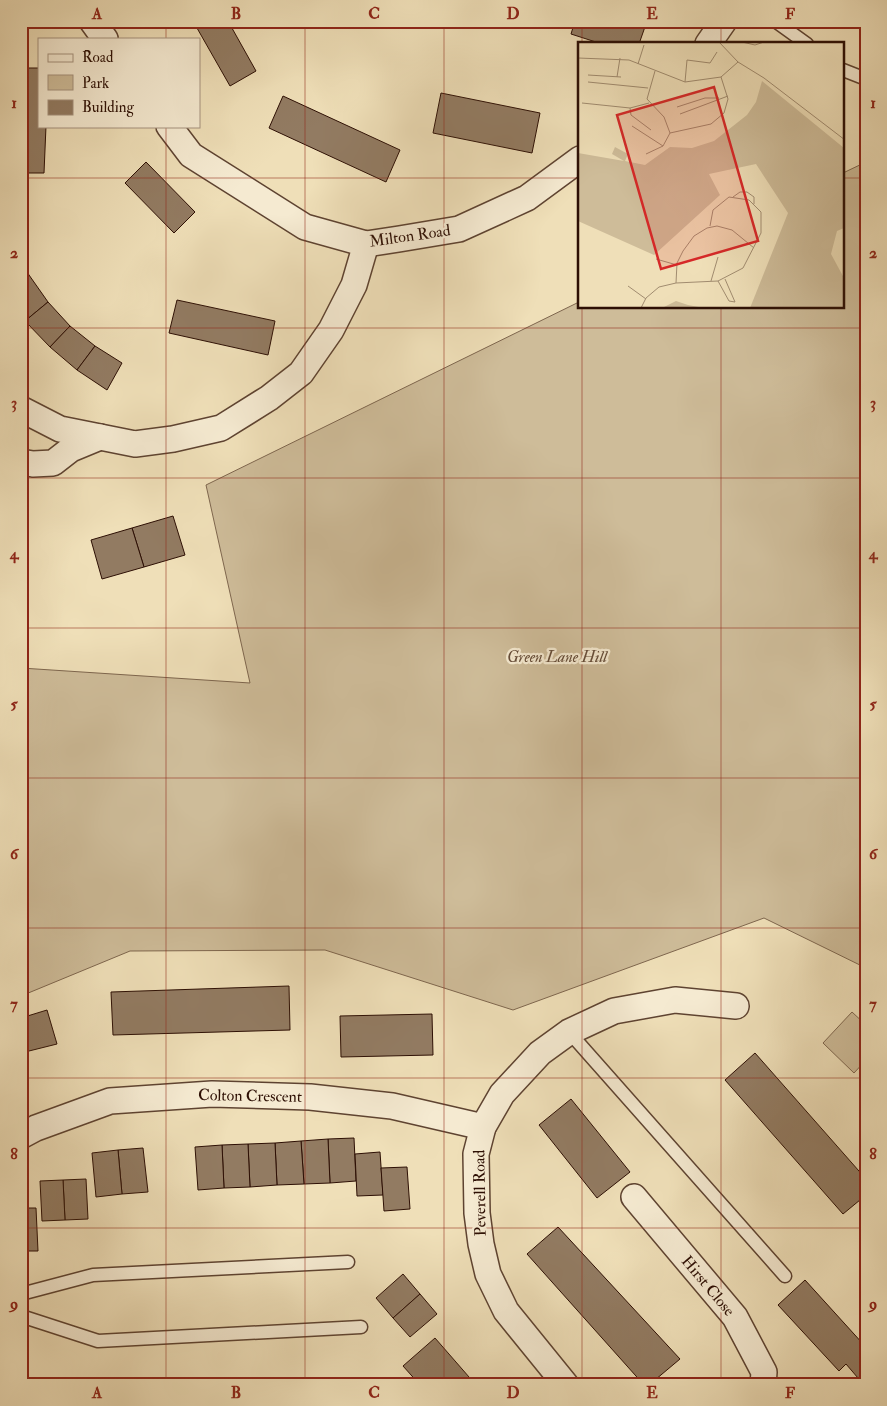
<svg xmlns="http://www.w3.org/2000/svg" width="887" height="1406" viewBox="0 0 887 1406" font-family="'IM FELL Double Pica',serif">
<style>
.green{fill:#cebc99;stroke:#7e664e}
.building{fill:#927b62;stroke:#2d0f04}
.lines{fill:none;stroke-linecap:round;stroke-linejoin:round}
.service-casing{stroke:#5e4331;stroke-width:15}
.minor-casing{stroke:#5e4331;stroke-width:28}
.service{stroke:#f5ead1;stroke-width:12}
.minor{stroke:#f5ead1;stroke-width:25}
.grid{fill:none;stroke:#8f2418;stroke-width:1;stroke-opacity:0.55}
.labels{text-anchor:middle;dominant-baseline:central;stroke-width:4.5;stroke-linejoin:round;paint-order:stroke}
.street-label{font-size:16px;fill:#2d0f04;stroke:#f5ead1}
.park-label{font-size:16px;font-style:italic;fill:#654c38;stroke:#f5ead1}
.inset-road{fill:none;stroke:#a18c70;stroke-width:1}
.view{fill:#d62828;fill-opacity:0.15;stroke:#d62828;stroke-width:2.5}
.inset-edge{fill:none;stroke:#2d0f04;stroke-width:2.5}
.neatline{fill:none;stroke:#8f2418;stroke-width:2}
.grid-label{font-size:16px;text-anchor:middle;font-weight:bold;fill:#8f2418}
</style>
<rect width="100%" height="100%" fill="#efdfb8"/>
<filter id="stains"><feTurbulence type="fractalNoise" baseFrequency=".004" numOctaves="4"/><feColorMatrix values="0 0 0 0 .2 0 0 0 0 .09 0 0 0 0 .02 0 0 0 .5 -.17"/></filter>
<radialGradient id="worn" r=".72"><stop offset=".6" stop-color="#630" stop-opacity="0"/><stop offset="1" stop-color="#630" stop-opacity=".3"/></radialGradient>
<g class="green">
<polygon points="866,162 866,968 764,918 513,1010 325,950 130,951 21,996 21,668 250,683 206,485 579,302 580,308 843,308 843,173"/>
<polygon points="852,1012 866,1025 866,1060 854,1073 823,1043"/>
</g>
<g class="building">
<polygon points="193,21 228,21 256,71 230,86"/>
<polygon points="575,21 647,21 639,44 602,44 571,34"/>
<polygon points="22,68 39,68 39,126 46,126 44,173 21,173"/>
<polygon points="441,93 540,113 532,153 433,133"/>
<polygon points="283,96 400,150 386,182 269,128"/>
<polygon points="146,162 195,212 174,233 125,183"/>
<polygon points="21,261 29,275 21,280"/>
<polygon points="29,275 48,302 25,321 21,316 21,280"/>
<polygon points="177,300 275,321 268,355 169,333"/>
<polygon points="48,302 70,326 50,347 25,321"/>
<polygon points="70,326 95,346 77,370 50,347"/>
<polygon points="95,346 122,363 107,390 77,370"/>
<polygon points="173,516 185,555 144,567 132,528"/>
<polygon points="132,528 144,567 102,579 91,540"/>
<polygon points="289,986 290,1030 113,1035 111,992"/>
<polygon points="47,1010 57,1044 21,1053 21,1018"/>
<polygon points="432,1014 433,1055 341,1057 340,1016"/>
<polygon points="755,1053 866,1179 866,1195 843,1214 725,1080"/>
<polygon points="571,1099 630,1172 597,1198 539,1125"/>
<polygon points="354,1138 356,1181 330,1183 328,1139"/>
<polygon points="328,1139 330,1183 304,1184 301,1141"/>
<polygon points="301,1141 304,1184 277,1185 275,1143"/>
<polygon points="275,1143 277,1185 250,1187 248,1144"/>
<polygon points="248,1144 250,1187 224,1188 222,1145"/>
<polygon points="222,1145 224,1188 198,1190 195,1147"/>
<polygon points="143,1148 148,1192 122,1194 118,1150"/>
<polygon points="118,1150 122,1194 96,1197 92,1153"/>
<polygon points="380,1152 383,1195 357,1196 355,1154"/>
<polygon points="407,1167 410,1209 384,1211 381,1168"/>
<polygon points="86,1179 88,1219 65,1220 63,1180"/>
<polygon points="63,1180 65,1220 42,1221 40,1181"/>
<polygon points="21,1208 36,1208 38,1251 21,1251"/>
<polygon points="558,1227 680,1359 649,1385 644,1385 527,1254"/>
<polygon points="403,1274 420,1294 393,1318 376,1298"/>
<polygon points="805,1280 864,1345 866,1343 866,1385 864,1385 846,1364 839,1371 778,1305"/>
<polygon points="420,1294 437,1314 410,1337 393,1318"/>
<polygon points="435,1338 476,1385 420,1385 403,1366"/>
</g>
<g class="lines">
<g class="service-casing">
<g id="service">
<polyline points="775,21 807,44"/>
<polyline points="843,70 866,79"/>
<polyline points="569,1032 785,1276"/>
<polyline points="21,1294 93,1275 348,1262"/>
<polyline points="21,1316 98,1341 361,1327"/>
</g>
</g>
<g class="minor-casing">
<g id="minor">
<polyline points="92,21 105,39"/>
<polyline points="708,44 724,21"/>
<polyline points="169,126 191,155 305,227 366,244 399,239 459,229 527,198 580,159"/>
<polyline points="21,409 60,429 135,444 173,439 221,428 269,398 301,373 331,330 354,285 366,244"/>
<polyline points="21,462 33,464 53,463 71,449 100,437"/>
<polyline points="21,1136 36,1128 110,1101 212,1094 310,1097 392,1106 483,1127"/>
<polyline points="634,1197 735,1317 764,1372 763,1385"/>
<polyline points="566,1385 506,1311 488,1274 481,1244 477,1213 476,1154 483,1127 502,1094 540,1053 569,1032 614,1011 675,1000 736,1006"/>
</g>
</g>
<use href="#service" class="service"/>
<use href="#minor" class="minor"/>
</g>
<path class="grid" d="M166,21V39M305,21V1385M444,21V1385M582,21V44M721,21V44M166,126V1385M21,178H580M843,178H866M582,308V1385M721,308V1385M21,328H866M21,478H866M21,628H866M21,778H866M21,928H866M21,1078H866M21,1228H866"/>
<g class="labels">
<g class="street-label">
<text transform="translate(410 236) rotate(-8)">Milton Road</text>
<text transform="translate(250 1096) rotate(1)">Colton Crescent</text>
<text transform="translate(480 1193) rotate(-91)">Peverell Road</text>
<text transform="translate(708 1286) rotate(50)">Hirst Close</text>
</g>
<g class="park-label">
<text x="557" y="657">Green Lane Hill</text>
</g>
</g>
<g transform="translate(578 42)">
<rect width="266" height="266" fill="#efdfb8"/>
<path d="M184,39L266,106V186L259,189L253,212L266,236V266H172L210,171L178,122L131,132L142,153L76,213L0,179V111L46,119L34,112L37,105L50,112L47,119L67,123L92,105L114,106L136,99L169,73L178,60ZM98,259L110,263L126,266H84Z" fill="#cebc99"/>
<path class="inset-road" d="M141,0L160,20L186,36L267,98M164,0L177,3L186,0M0,16L51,18L107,40L143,35L160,20M60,22L66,3M10,33L43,35M39,35L42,16M10,40L70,46M107,40L109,18L132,21L139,10M4,61L52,66L71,61M99,65L127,56H141M52,66L53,73L73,88M102,72L150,54M54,84L85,104M92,91L133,82L146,71L150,57L143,35M68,112L85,104L92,91L86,75L69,57L77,29M155,155L162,150H169L176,155V162M78,217L99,223M133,239L140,215M140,239L151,259L157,260L147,237M98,241L99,221L105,209L116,194L129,186L139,184L154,188L176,206M50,244L68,257M63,266L68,256L81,245L98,241L140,239L165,226L183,191V170L171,158L151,155L135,168L132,184"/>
<path class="view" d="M136,45L180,199L83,227L39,73Z"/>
<rect width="266" height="266" class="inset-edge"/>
</g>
<rect width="887" height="1406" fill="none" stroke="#efdfb8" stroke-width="55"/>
<rect x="38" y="38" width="162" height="90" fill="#f5ead1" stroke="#a5927f"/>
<rect x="48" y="54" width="25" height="8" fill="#f5ead1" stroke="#a5927f"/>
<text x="82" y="62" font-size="15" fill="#2d0f04">Road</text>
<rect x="48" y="75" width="25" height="15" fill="#cebc99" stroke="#a5927f"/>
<text x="82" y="88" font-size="15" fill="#2d0f04">Park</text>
<rect x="48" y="100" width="25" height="15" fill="#927b62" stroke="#a5927f"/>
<text x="82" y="112" font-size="15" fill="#2d0f04">Building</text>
<rect x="28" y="28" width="832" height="1350" class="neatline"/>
<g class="grid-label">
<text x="97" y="19">A</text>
<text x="236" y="19">B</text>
<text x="374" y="19">C</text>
<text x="513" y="19">D</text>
<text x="652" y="19">E</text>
<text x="790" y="19">F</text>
<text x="14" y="108">1</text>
<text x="873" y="108">1</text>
<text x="14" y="258">2</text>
<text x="873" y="258">2</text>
<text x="14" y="408">3</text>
<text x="873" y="408">3</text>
<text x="14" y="559">4</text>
<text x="873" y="559">4</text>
<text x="14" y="709">5</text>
<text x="873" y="709">5</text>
<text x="14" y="859">6</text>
<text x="873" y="859">6</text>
<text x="14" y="1009">7</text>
<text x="873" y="1009">7</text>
<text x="14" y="1159">8</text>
<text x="873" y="1159">8</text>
<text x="14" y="1309">9</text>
<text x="873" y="1309">9</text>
<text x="97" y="1398">A</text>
<text x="236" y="1398">B</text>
<text x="374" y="1398">C</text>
<text x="513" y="1398">D</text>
<text x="652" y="1398">E</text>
<text x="790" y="1398">F</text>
</g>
<rect width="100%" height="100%" filter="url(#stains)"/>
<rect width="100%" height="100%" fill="url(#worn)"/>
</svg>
